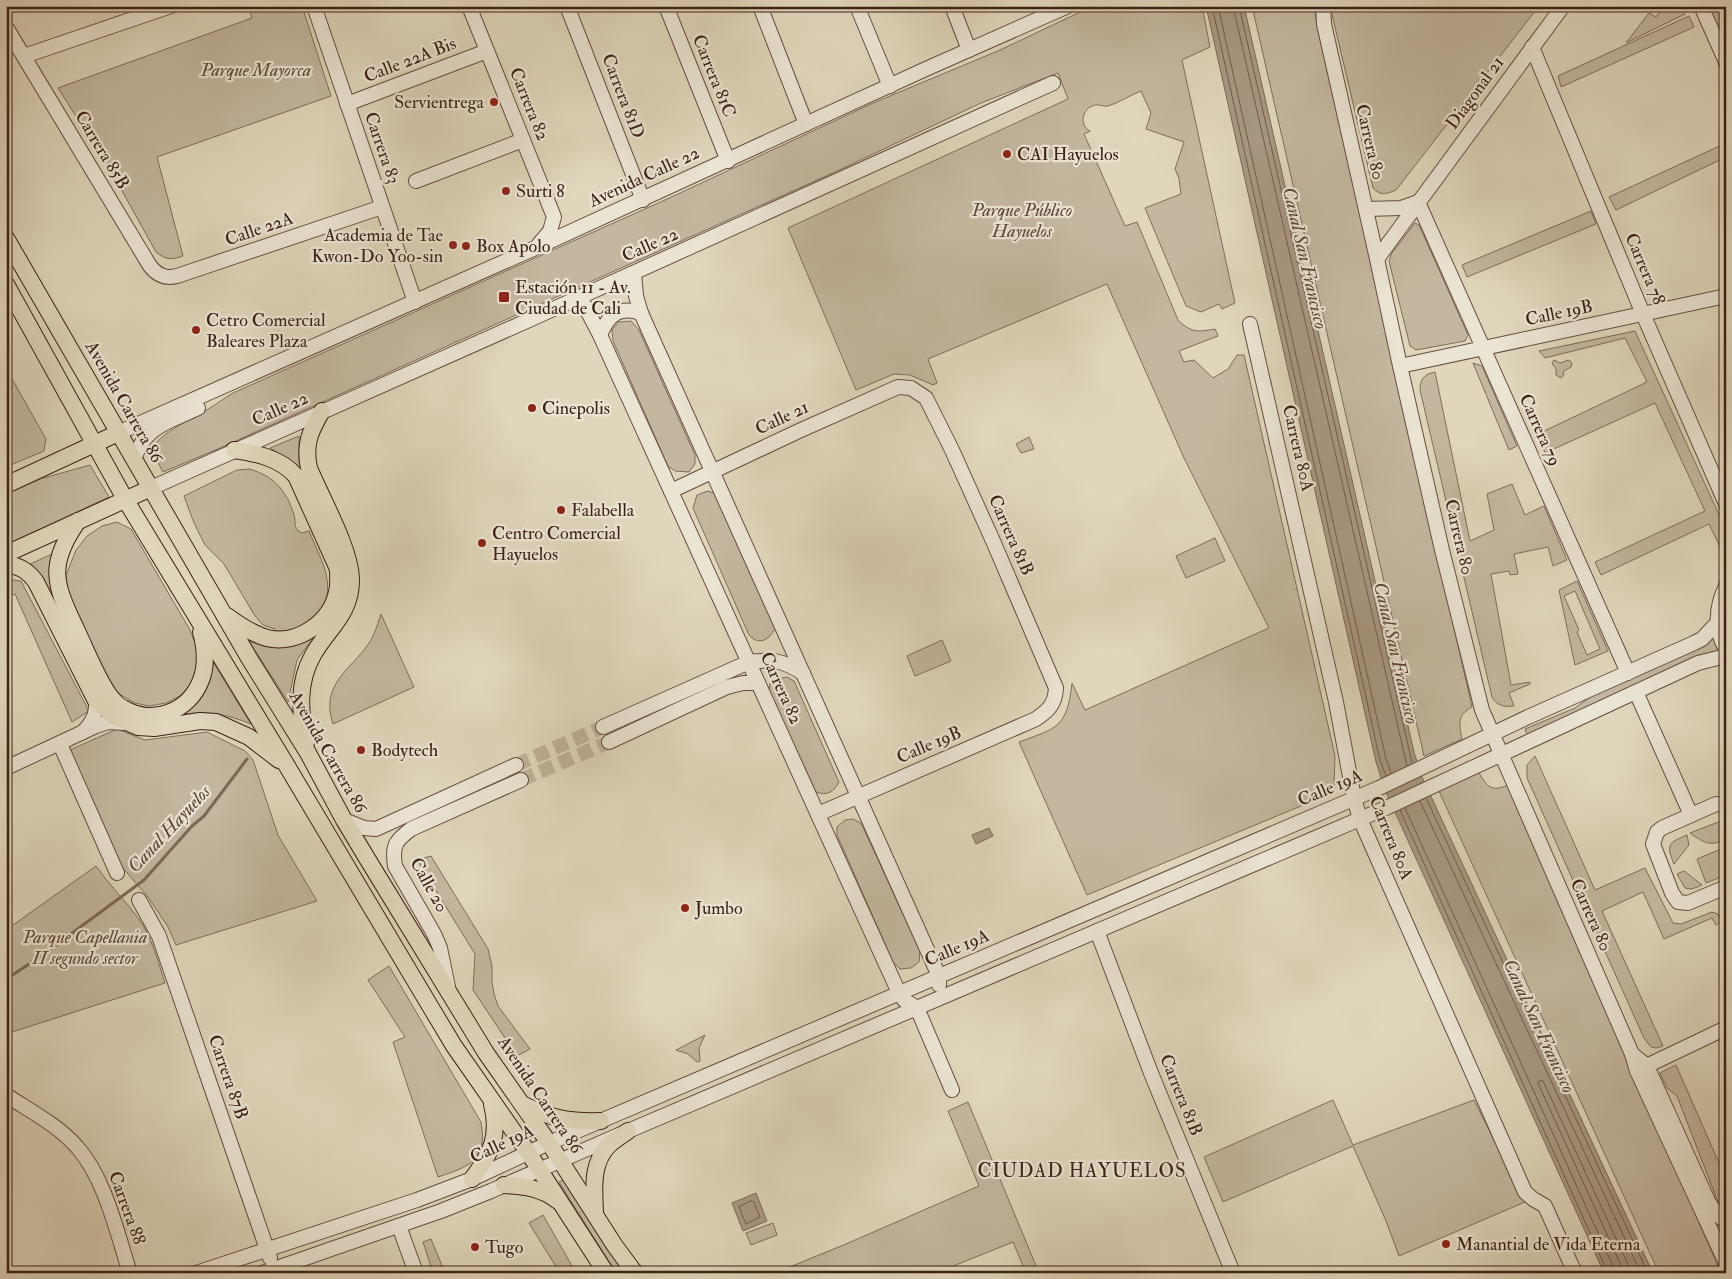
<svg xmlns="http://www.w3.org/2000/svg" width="1732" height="1279" viewBox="0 0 1732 1279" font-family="'IM FELL Double Pica',serif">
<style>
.green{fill:#c3b79f;stroke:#806c5a;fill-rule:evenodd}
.water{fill:#a89883;stroke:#7d6857}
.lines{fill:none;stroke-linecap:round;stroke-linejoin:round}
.shore{stroke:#725c4c;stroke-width:1}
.stream{stroke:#7d6857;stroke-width:3}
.minor-tunnel{stroke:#bfb29a;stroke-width:14;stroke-dasharray:14 7;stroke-linecap:butt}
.minor-casing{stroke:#664e3f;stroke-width:16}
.major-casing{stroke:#3d2116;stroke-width:18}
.minor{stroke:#eae4d3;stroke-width:14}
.major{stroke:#dfd6bb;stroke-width:16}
.poi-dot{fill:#8f2418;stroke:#eae4d3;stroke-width:2}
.labels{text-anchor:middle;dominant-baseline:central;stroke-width:4.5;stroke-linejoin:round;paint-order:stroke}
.street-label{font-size:18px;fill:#3d2116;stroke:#eae4d3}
.park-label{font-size:18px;font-style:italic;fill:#5e4638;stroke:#eae4d3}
.poi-label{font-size:18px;fill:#3d2116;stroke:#eae4d3;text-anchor:start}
.water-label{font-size:19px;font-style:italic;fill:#5d4537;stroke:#eae4d3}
.neighbourhood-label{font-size:19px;letter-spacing:1px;fill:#3d2116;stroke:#eae4d3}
</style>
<rect width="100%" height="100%" fill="#dfd6bb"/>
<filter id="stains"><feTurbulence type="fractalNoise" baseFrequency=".004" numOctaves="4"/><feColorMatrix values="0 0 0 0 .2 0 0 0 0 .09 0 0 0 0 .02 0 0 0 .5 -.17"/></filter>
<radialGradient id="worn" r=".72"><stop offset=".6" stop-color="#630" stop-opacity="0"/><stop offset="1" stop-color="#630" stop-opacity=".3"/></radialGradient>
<g class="green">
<path d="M248,6H302L331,96L157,157L183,256C172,260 165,260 156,252L111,171L58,88L252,18Z"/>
<path d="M1093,6H1202L1210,47L1182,60L1235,303L1222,309L1219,304L1201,312L1186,306L1145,208L1181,194L1179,178L1175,169L1184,142L1146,129L1151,113L1141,91C1130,95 1119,103 1108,106C1103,107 1098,103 1092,106C1081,111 1080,126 1090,131L1084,134L1125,226L1137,222L1178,320C1191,333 1198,332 1215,329L1218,336L1179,351L1184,362L1194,360L1213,378L1228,369L1237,355H1244L1335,756L1334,787L1325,796L1087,895L1019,742C1057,728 1067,728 1072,683L1085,710L1269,628L1184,458L1107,284L928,359L937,383L933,385L910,375L894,374L856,390L788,228L1068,99L1058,73L981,103L835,172L220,448L163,472L151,449C163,433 178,426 195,417C208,410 220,401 233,393L665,200L871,104L1000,50Z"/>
<path d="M1252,6H1314L1317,26L1472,707C1457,715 1459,724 1462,739L1424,756Z"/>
<path d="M1330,6H1539L1396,190C1387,194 1380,196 1373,188Z"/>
<polygon points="1664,6 1682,6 1685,14 1626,43 1649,13 1656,17"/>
<polygon points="1708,6 1726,6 1726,47"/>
<polygon points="1689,16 1694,27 1561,87 1558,76"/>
<polygon points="1726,143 1726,157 1616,210 1609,197"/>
<polygon points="1591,211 1596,224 1467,277 1462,265"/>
<polygon points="1415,223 1419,225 1468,335 1465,341 1416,350 1410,346 1389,261 1392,253"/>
<polygon points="631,321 639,330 695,455 695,464 689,472 675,471 668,466 613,341 612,330 619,322"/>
<polygon points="1635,331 1726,530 1726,559 1709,524 1601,575 1595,562 1705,511 1655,403 1545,453 1538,434 1647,382 1625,338 1545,358 1539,351"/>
<polygon points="1554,360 1560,363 1569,360 1572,363 1571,367 1564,371 1563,376 1561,378 1556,375 1556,369 1552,363"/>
<polygon points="1473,363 1482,366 1517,446 1509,450"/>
<polygon points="6,368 46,439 44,451 6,467"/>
<path d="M1435,372L1470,541L1494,530L1487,494L1512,484L1525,515L1544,506L1567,560L1553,566L1548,547L1514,554L1518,574L1510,575L1509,571L1491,574L1511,685L1530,682V684L1509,693L1514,706C1504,707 1497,706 1492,697L1420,390C1420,379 1424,374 1435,372Z"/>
<polygon points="299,436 299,462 303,475 294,463 270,448"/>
<polygon points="1029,437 1034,449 1021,453 1016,444"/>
<polygon points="90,465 109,497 6,545 6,494 40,479"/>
<path d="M249,469C273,475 287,491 294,515C296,521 294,525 297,530L302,533L309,531C321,560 341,591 315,617C312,621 308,626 304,628C297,632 285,634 277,636L275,629L263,625L255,616L224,564L205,545L194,523L184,496L237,470Z"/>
<path d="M708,491L716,494L776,623C774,637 760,648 749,635L693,508L697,495Z"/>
<polygon points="117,522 131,529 190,630 197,648 199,662 190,688 180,696 166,703 149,706 135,703 121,695 108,682 68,594 66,575 76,550 87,536 102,526"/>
<polygon points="1215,538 1225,561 1186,578 1176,556"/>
<polygon points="52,554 50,582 53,596 28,565"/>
<polygon points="6,579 21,581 89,711 72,722 15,594 6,598"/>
<path d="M1577,581L1608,651L1575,665L1559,590ZM1575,591L1600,649L1587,655L1577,632L1579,630L1564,596Z"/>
<path d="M381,614L414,687L333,724C321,688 345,673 364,650C373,639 377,627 381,614Z"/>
<path d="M315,635L297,660L288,702L249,641C275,652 291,649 315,635Z"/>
<polygon points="1713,637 1718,651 1711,652 1527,734 1525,729 1575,708 1600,690"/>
<polygon points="942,640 951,661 915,676 907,656"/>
<path d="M213,662L251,724C225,714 212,711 184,714C203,702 211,684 213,662Z"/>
<path d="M787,677L794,681L839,782C834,792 827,796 816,792L769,692L770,683L778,679Z"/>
<polygon points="117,729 145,740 207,732 245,751 253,760 278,835 317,901 176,945 168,927 148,897 121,866 70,750"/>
<polygon points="1535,756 1595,890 1645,868 1673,923 1681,924 1712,912 1718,914 1722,922 1716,925 1712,918 1664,939 1643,892 1602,911 1663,1046 1656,1048 1651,1047 1644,1038 1527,778 1527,765"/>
<path d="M1478,771C1486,785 1490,793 1508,785L1721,1273H1659L1438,789Z"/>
<polygon points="853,819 861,823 920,951 919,962 911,968 900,969 893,962 837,835 837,827 845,820"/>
<path d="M1721,821L1726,822V839C1710,847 1704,843 1690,833Z"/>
<path d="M1687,835L1689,845L1674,864C1666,844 1668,843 1687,835Z"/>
<polygon points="1726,847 1726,875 1706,883 1697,859"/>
<polygon points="431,856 488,949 492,966 492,982 494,994 498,1006 530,1049 517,1056 473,990 475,954 417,860"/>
<path d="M96,866C109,885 125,900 138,918C152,936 158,962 165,983L6,1034V930Z"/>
<polygon points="1684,871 1702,885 1692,889 1685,888 1677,874"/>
<path d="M389,966L481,1122C488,1161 470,1166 438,1177L393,1042L405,1037L368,980Z"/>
<polygon points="705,1035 699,1048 700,1061 697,1062 688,1054 676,1050"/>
<polygon points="1676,1065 1726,1179 1726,1207 1718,1202 1677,1096 1667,1088 1660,1073"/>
<polygon points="1333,1100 1353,1145 1474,1100 1525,1202 1399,1256 1386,1221 1353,1146 1223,1202 1204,1157"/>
<polygon points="968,1102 1039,1273 1026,1273 1013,1242 936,1273 775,1273 846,1244 979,1186 948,1111"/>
<polygon points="563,1180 625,1273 616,1273 559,1182"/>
<polygon points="543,1215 576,1273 560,1273 529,1223"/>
<polygon points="773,1223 777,1235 751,1245 746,1233"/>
<polygon points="431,1239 445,1273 433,1273 423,1242"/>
</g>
<g class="water">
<polygon points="1206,6 1244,6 1414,752 1421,775 1653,1273 1604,1273 1385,790 1376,762"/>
<polygon points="989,828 993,836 976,844 972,835"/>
<polygon points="756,1193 767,1221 743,1231 732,1203"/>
</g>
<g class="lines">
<g class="shore">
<polyline points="1212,6 1380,760 1386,776"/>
<polyline points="1218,6 1386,759 1391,773"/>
<polyline points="1233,6 1407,766"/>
<polyline points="1239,6 1412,763"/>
<polyline points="1426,798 1648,1273"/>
<polyline points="1420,801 1641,1273"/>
<polyline points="1405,808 1613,1266 1614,1273"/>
<polyline points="1400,810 1608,1273"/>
<polygon points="751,1201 754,1202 760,1217 746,1224 739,1207"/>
<polyline points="1622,1273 1620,1263 1538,1083 1540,1080 1543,1081 1632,1273"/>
</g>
<polyline class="stream" points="6,979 37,959 144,880 192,826 204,816 247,759"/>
<g class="minor-tunnel">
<polyline points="516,765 603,727"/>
<polyline points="521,780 609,742"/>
</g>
<g class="minor-casing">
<g id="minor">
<polyline points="314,6 415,302"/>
<polyline points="469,6 554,217 550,231 539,244"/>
<polyline points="567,6 643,200"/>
<polyline points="666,6 728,161"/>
<polyline points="760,6 806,124"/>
<polyline points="857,6 890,86"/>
<polyline points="952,6 969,50"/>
<polyline points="1323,6 1324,24 1377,259 1400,366 1442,550 1482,710 1632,1054 1637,1071 1726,1263"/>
<polyline points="1701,6 1726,62"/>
<path d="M6,27L150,266C157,275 165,279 177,276L382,207"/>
<polyline points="1532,47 1643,314 1726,504"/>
<polyline points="24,56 171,6"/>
<polyline points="347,104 487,51"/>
<polyline points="416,181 523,140"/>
<polyline points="1418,202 1628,673"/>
<polyline points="1366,209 1401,208 1418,202"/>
<polyline points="1377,259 1563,6"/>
<polyline points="634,273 636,296 641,313 939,976 939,985"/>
<polyline points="580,297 600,335 899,993 904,1000 917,1008 952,1090"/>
<polyline points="1250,324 1336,702 1354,798 1360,819 1525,1192 1533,1199 1545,1206 1575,1273"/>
<path d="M600,335C609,314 619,306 641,313"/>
<polyline points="1400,366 1726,296"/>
<polyline points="118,433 533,249 928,68 1068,6"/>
<path d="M134,460C144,426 169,422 198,408"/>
<polyline points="151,488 529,320 1053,83"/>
<path d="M671,491L801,430L898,387L911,388L926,398L952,450L993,541L1056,688C1055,704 1049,710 1036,719L818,814"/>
<path d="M1726,586C1716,606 1714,630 1726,649"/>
<polyline points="1636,692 1691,815"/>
<path d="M603,727L749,662C772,659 782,660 803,673"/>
<path d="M83,732C92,723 97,714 96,701"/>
<polyline points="609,742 727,687 743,683 758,683"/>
<polyline points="60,744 117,873"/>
<polyline points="6,768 96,726 108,722 125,723"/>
<polyline points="1726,805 1716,804 1662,828 1657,832 1653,844 1672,893 1678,902 1688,903 1726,887"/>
<polyline points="344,820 364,828 376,829 516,765"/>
<polyline points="139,900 159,936 270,1258"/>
<polyline points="1097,931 1151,1073 1233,1273"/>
<path d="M448,987L440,948L434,934L395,866C392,846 395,841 411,829L521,780"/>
<polyline points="1632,1054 1647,1066 1708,1201 1717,1215 1726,1221"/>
<polyline points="1638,1070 1726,1028"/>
<path d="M6,1095C30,1111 58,1125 77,1147C105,1178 117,1233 130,1273"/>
<polyline points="399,1226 416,1273"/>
<polyline points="196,1273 417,1200 472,1179 549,1143 1379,788 1528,717 1694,643 1702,639 1717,623"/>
<polyline points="262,1273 441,1211 491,1191 628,1131 1388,807 1698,663 1726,656"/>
</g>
</g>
<g class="major-casing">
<g id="major">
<polyline points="6,238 249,658 308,753 344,820 368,860 486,1053 549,1143 615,1246 635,1273"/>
<polyline points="6,284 125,499 287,766 436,1016 454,1046 528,1152 606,1273"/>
<polyline points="6,485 118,433"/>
<path d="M78,521C66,538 54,560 58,581C60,598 70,615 77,631C87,652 96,676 109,695C113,700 118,706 123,708C152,726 189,712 201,680C207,665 205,647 201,632"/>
<polyline points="6,554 151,488"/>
<path d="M6,564C20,566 28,571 36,582L96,701L115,717L138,727L154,728L200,721L216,722L249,737L279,760"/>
<path d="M227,616C239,625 253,634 267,638C298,646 331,621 337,592C339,585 338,576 338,569L296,476C280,458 256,453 234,450"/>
<path d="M306,743C300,713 297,683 313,655C328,628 352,614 351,578C350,548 321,497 309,468C304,445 310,431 322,411"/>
<path d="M524,1105C553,1119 569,1122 601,1121"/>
<path d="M472,1179C491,1153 500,1137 492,1104"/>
<path d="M504,1185C524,1186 542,1188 558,1201"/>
<path d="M595,1212C594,1189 591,1163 609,1145C614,1140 621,1136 628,1131"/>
</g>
</g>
<use href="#minor" class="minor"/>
<use href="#major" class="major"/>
</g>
<g class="poi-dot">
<circle cx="494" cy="102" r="5"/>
<circle cx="1007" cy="154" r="5"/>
<circle cx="506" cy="191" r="5"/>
<circle cx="453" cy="245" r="5"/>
<circle cx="466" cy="246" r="5"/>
<rect x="498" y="291" width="12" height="12" rx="2.5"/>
<circle cx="196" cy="330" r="5"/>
<circle cx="532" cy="408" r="5"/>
<circle cx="561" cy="510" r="5"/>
<circle cx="482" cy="543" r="5"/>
<circle cx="361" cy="750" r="5"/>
<circle cx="685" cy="908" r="5"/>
<circle cx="1446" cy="1244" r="5"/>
<circle cx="475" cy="1247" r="5"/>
</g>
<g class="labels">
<g class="street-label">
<text transform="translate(410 60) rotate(-21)">Calle 22A Bis</text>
<text transform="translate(714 76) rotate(68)">Carrera 81C</text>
<text transform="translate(1475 93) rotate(-54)">Diagonal 21</text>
<text transform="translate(623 96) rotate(69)">Carrera 81D</text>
<text transform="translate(529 104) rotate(68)">Carrera 82</text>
<text transform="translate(1370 142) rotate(77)">Carrera 80</text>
<text transform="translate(382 148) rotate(71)">Carrera 83</text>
<text transform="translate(102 150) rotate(59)">Carrera 85B</text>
<text transform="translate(644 177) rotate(-25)">Avenida Calle 22</text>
<text transform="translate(259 229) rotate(-19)">Calle 22A</text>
<text transform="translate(650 245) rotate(-24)">Calle 22</text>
<text transform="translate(1645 269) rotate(67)">Carrera 78</text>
<text transform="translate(1559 313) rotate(-12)">Calle 19B</text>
<text transform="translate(124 402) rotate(60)">Avenida Carrera 86</text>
<text transform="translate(280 409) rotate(-24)">Calle 22</text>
<text transform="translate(782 418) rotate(-25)">Calle 21</text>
<text transform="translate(1540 430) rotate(66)">Carrera 79</text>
<text transform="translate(1298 448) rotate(77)">Carrera 80A</text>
<text transform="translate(1011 535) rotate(66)">Carrera 81B</text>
<text transform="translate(1459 537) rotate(77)">Carrera 80</text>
<text transform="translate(781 688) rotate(66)">Carrera 82</text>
<text transform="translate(929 745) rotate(-23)">Calle 19B</text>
<text transform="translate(328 752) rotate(60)">Avenida Carrera 86</text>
<text transform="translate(1330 788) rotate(-23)">Calle 19A</text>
<text transform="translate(1391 838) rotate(68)">Carrera 80A</text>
<text transform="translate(429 885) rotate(61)">Calle 20</text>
<text transform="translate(1591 915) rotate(66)">Carrera 80</text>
<text transform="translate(957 948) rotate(-23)">Calle 19A</text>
<text transform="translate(228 1077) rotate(71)">Carrera 87B</text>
<text transform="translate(540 1095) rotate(56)">Avenida Carrera 86</text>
<text transform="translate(1181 1095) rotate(68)">Carrera 81B</text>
<text transform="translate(502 1144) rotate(-25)">Calle 19A</text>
<text transform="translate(127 1208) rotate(70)">Carrera 88</text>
</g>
<g class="park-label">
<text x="256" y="70">Parque Mayorca</text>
<text x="1022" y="210">Parque Público<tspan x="1022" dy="21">Hayuelos</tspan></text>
<text x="85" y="937">Parque Capellania<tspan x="85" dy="21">II segundo sector</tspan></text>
</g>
<g class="poi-label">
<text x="484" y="102" text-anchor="end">Servientrega</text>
<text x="1017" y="154">CAI Hayuelos</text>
<text x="516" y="191">Surti 8</text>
<text x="443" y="235" text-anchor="end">Academia de Tae<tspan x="443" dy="21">Kwon-Do Yoo-sin</tspan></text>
<text x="476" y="246">Box Apolo</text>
<text x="515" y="287">Estación 11 - Av.<tspan x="515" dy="21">Ciudad de Cali</tspan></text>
<text x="206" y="320">Cetro Comercial<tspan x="206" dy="21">Baleares Plaza</tspan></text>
<text x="542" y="408">Cinepolis</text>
<text x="571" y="510">Falabella</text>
<text x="492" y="533">Centro Comercial<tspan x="492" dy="21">Hayuelos</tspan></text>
<text x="371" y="750">Bodytech</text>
<text x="695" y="908">Jumbo</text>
<text x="1456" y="1244">Manantial de Vida Eterna</text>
<text x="485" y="1247">Tugo</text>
</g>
<g class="water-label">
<text transform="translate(1305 258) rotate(77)">Canal San Francisco</text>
<text transform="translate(1396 653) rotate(77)">Canal San Francisco</text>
<text transform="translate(169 829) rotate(-47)">Canal Hayuelos</text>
<text transform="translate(1539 1026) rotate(65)">Canal San Francisco</text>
</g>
<g class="neighbourhood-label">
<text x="1082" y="1171">CIUDAD HAYUELOS</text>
</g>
</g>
<rect width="1732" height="1279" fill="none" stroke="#dfd6bb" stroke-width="25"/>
<rect x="8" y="8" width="1717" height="1264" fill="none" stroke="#3d2116" stroke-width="2.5"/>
<rect x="12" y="12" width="1707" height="1254" fill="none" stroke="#3d2116"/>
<rect width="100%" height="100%" filter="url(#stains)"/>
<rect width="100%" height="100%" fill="url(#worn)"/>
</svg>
